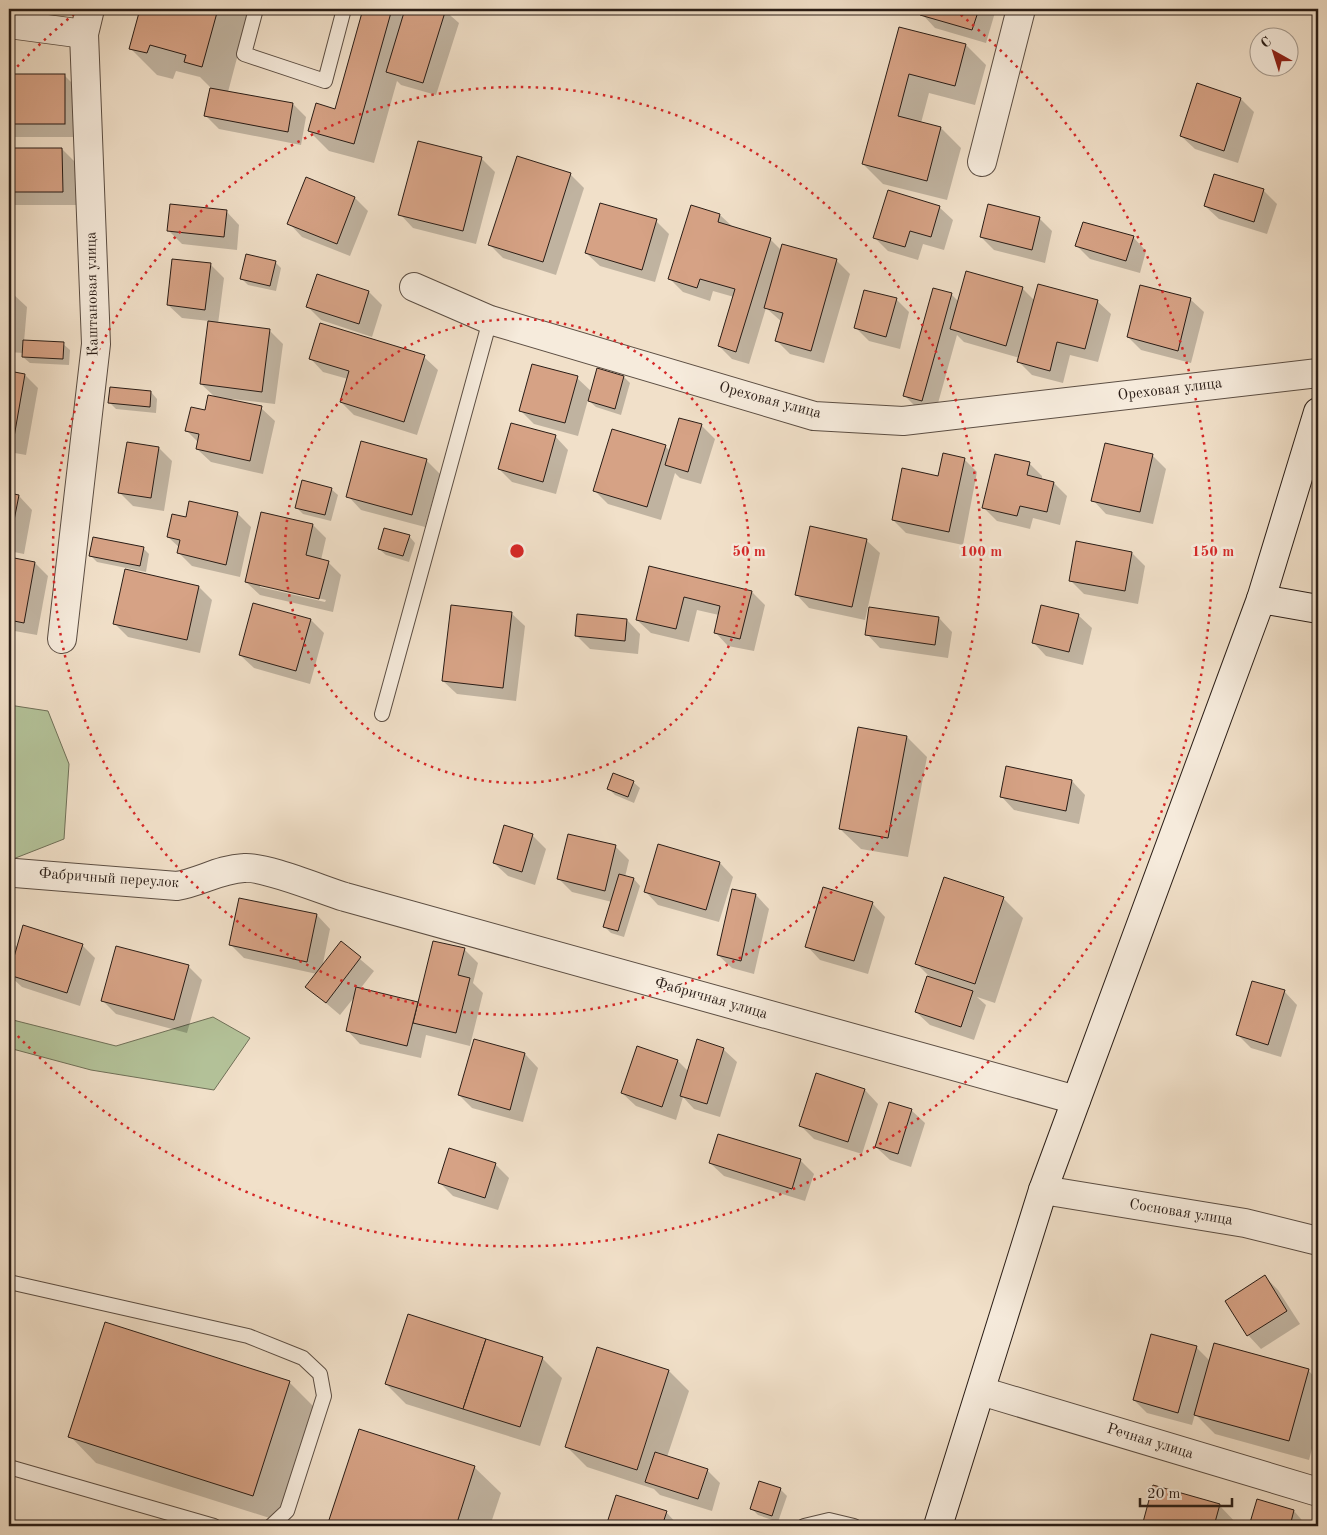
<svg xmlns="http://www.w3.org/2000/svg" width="1327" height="1535" viewBox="0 0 1327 1535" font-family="'Old Standard TT',serif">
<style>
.green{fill:#b4c39a;stroke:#6f7058}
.shadow{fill:#0003;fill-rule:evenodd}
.building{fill:#d6a285;stroke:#2a1d16}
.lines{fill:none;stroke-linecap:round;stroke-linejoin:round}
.lane-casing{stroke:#5c4e43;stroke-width:16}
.street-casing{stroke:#5c4e43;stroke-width:30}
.secondary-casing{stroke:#2a1d16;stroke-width:30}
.lane{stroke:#f6ebdc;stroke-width:14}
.street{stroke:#f6ebdc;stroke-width:28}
.secondary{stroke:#f6ebdc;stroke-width:28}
.ring{fill:none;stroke:#d62828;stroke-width:2.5;stroke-dasharray:2.5 5}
.labels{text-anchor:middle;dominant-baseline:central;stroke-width:5;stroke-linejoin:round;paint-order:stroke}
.street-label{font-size:15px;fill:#2a1d16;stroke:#f6ebdc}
.centre{fill:#d62828;stroke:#f6ebdc;stroke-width:2.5}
.ring-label{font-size:15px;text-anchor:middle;font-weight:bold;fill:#d62828;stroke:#f6ebdc;stroke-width:5;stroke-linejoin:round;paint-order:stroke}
</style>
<rect width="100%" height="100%" fill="#f1e0c9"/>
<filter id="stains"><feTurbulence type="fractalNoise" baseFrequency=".004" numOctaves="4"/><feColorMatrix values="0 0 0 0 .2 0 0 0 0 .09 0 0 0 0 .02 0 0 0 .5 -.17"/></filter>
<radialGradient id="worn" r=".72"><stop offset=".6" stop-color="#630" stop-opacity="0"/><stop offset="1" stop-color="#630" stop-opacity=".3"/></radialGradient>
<g class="green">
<polygon points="9,705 48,711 69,764 64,839 13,859 9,869"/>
<polygon points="213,1017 250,1038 214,1090 91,1070 9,1048 9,1019 116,1046"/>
</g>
<g class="shadow">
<polygon points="141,9 250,9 228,92 293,104 306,117 301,145 219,129 206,116 211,88 200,77 176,71 173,79 157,75 131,49"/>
<polygon points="364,9 395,9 404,18 407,9 443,9 459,23 436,95 401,85 397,81 374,163 329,151 309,131 336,110"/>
<polygon points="923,9 996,9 986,43 935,28 922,14"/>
<polygon points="900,28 966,45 986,65 975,105 929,93 921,123 941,128 961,148 947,200 883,184 863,164"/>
<polygon points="64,75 78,89 78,137 9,137 9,76"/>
<polygon points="1198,85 1241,99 1254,112 1238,163 1195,149 1181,136"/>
<polygon points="9,149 62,149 75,162 76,205 9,205"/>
<polygon points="481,158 495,172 476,244 413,228 400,214"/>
<polygon points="570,174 584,188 556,275 503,258 490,245"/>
<polygon points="1263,190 1277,204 1267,234 1219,219 1205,206"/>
<polygon points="355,198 368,211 350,256 302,237 289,223"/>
<polygon points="691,206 720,215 734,228 770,239 782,251 836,260 850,274 824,363 790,354 776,340 782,322 766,308 749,364 732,359 719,346 734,297 713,291 710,301 683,292 670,279"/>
<polygon points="939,207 953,220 944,250 923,244 918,260 888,251 875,238"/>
<polygon points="226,211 239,225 237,250 182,244 169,231"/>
<polygon points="9,218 11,220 10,281 9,281"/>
<polygon points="1039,218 1052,231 1045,263 994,250 981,237"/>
<polygon points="656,221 669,234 655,282 600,266 586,253"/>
<polygon points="1133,237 1146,251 1140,273 1090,259 1077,246"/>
<polygon points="275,262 281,268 276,291 248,285 242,279"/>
<polygon points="210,264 224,278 218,324 269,330 283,344 275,404 232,399 232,401 261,408 275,421 263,474 211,462 197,449 199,443 187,431 206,412 215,397 201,384 209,321 182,318 168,305"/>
<polygon points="1022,288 1035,301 1097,301 1111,314 1098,362 1070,355 1063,383 1032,375 1019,362 1020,358 964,342 957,335 935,414 918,409 905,396 951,294 959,302"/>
<polygon points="369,292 382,305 372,337 321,320 308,307"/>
<polygon points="9,293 13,294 27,307 24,342 63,344 70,350 69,365 30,363 23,357 23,353 9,352"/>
<polygon points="896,299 909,312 900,349 869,341 856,328"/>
<polygon points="1190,299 1204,312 1191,363 1141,350 1128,337"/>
<polygon points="424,357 438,370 417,435 354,415 341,402 348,379 323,372 310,358"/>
<polygon points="9,372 25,375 38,388 26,455 9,452"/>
<polygon points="624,377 630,383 621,415 596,407 588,400 578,436 534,424 521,411 577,378 592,392"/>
<polygon points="151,392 157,399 156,413 116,409 109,402"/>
<polygon points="701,425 715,439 701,484 680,478 675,473 661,520 608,504 594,490 665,446 671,452"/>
<polygon points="555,436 568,450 556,494 512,482 499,469"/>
<polygon points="1106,445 1153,456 1166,469 1153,524 1106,514 1093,500"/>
<polygon points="159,448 172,461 164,511 133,506 119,492"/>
<polygon points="964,459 977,472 963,545 906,533 893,520 939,477"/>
<polygon points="426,460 440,474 425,527 361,510 348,496"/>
<polygon points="1029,463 1042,476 1042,480 1054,483 1067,496 1060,525 1033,518 1030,529 997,521 983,507"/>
<polygon points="331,489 338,495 331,521 303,514 296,507"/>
<polygon points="9,495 19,496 32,510 24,554 9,551"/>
<polygon points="190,502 238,514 251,527 240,577 192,566 179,553 180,548 168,537 187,519"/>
<path d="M262,513L313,525L326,538L321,560L328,562L341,575L333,612L260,595L246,582ZM260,584L326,600L325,602L260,587Z"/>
<polygon points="409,536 415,543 409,562 386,555 379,549"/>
<polygon points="866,540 880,553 865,620 809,608 796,594"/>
<polygon points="143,548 149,554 146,572 97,562 91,556"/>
<polygon points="1132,553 1145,566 1138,604 1084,594 1070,580"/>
<polygon points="9,558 35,563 48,576 37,635 9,630"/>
<polygon points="650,567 752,592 765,605 754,651 728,646 715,632 719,615 697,610 689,642 651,633 637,620"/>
<polygon points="126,571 199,587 212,600 200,653 128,637 114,623"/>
<polygon points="870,608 939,618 952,632 948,658 880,648 867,634"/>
<polygon points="511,613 525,626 516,701 457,694 443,681"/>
<polygon points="1078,615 1092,628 1083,665 1046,656 1033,642"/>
<polygon points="311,620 324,633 310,684 254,668 240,655"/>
<polygon points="627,620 640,634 638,654 590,649 577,636"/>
<polygon points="907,737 927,757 908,857 861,849 840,829"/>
<polygon points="1007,767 1072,781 1085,795 1079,824 1014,810 1001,796"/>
<polygon points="633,782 640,788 634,803 615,795 609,789"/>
<polygon points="532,835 546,849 535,885 508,876 494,863"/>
<polygon points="569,836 616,847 629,860 625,877 634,879 640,886 624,937 611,933 604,926 612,902 572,892 559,879"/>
<polygon points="659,845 720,863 733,877 719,922 658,905 645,891"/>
<polygon points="756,895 769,909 754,974 732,968 718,955"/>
<polygon points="1003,898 1023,918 995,1003 977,997 986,1005 974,1040 930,1025 916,1012 932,979 917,964"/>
<polygon points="240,899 317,915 330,929 322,968 341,943 374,971 360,989 419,1003 464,949 478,963 473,983 483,993 470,1046 426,1035 421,1058 360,1044 347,1030 356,995 340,1015 307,987 317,974 244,958 231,945"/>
<polygon points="872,903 885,917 868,974 820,960 807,946"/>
<polygon points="9,939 17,947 82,945 95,958 80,1006 22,987 9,975 9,977"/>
<polygon points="188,966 202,980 187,1033 116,1014 102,1000"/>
<polygon points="1284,991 1297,1005 1281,1057 1251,1048 1237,1034"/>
<polygon points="474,1040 525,1054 538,1068 523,1122 472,1108 459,1095"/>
<polygon points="723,1049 737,1062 720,1117 694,1109 683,1097 676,1120 636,1106 622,1093 678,1061 688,1071"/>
<polygon points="817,1075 865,1090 878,1104 862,1154 814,1139 800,1125"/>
<polygon points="911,1110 925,1123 911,1167 890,1160 876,1147"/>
<polygon points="800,1160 814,1174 805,1201 724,1176 710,1163"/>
<polygon points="495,1164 509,1178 498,1210 453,1196 439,1182"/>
<polygon points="1265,1277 1278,1290 1300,1324 1261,1349 1248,1335"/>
<polygon points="1196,1347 1210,1361 1308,1370 1318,1381 1318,1426 1309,1460 1215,1434 1195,1414 1192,1425 1147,1413 1134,1400"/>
<polygon points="542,1358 562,1378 540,1446 406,1404 386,1384"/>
<polygon points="669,1371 689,1391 667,1457 707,1470 720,1483 712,1511 660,1495 654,1489 587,1467 567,1447"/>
<polygon points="289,1382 315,1408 279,1521 96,1463 70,1436"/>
<polygon points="359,1430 474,1467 501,1493 490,1526 328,1526"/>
<polygon points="1154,1487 1219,1505 1239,1526 1143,1526"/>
<polygon points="780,1489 787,1496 778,1522 758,1515 751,1508"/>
<polygon points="617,1496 666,1512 679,1526 607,1526"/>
<polygon points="1257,1501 1294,1511 1307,1526 1250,1526"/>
</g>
<g class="building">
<polygon points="140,9 218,9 202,67 184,62 186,55 150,45 147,53 129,49"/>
<polygon points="363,9 392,9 354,144 308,131 316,103 335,109"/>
<polygon points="405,9 446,9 423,83 386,72"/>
<polygon points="922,9 979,9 972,30 920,15"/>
<polygon points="899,27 966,44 955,86 909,74 898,116 941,127 927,181 862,164"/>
<rect x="9" y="74" width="56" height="50"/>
<polygon points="1197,83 1241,98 1224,151 1180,136"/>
<polygon points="210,88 293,103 288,132 204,116"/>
<polygon points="418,141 482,157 463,231 398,215"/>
<polygon points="9,148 62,148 63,192 9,192"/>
<polygon points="517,156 571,173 543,262 488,245"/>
<polygon points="1214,174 1264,189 1254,222 1204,206"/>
<polygon points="306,177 355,197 337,244 287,224"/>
<polygon points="888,190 940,206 931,237 910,231 905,247 873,238"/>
<polygon points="600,203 657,219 642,270 585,253"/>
<polygon points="170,204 227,210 224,237 167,231"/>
<polygon points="988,204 1040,217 1032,250 980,237"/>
<polygon points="691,205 720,214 718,222 771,238 736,352 718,346 735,289 700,279 697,288 668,279"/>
<polygon points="1083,222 1134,236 1126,261 1075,246"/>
<polygon points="782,244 837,259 811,351 775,341 783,313 764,308"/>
<polygon points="246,254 276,261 270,286 240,279"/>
<polygon points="172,259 211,263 205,310 167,305"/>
<polygon points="966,271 1023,287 1006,346 950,329"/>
<polygon points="317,274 369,291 359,324 306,307"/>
<polygon points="1038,284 1098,300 1085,349 1057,342 1050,371 1017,362"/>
<polygon points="1140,285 1191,298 1178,351 1127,337"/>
<polygon points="933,288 952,293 922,401 903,396"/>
<polygon points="864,290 897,298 886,337 854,328"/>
<polygon points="9,292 14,293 10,341 9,340"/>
<polygon points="208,321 270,329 262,392 200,384"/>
<polygon points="320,323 425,355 404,422 340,402 349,371 309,359"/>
<polygon points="23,340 64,342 63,359 22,357"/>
<polygon points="532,364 578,376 565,423 519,411"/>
<polygon points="597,368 624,376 615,409 588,401"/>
<polygon points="9,371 25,374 13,443 9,442"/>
<polygon points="110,387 151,391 150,407 108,403"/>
<polygon points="208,395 262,406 250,461 196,449 199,434 185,431 191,407 205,410"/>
<polygon points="679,418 702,424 688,472 665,465"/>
<polygon points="511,423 556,435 543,482 498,469"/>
<polygon points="612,429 666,445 647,507 593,491"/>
<polygon points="361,441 427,459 412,515 346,497"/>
<polygon points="127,442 159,447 151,498 118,493"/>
<polygon points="1105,443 1153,454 1140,512 1091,501"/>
<polygon points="943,453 965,458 949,532 892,520 902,468 938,476"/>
<polygon points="995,454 1030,462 1027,475 1054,482 1047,512 1020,506 1017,516 982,508"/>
<polygon points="302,480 332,488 325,515 295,508"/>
<polygon points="9,493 19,495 10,541 9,541"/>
<polygon points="189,501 238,512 226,565 177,553 180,540 167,537 172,514 186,517"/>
<polygon points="261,512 313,524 306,555 329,561 319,599 245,582"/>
<polygon points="810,526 867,539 852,607 795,595"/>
<polygon points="384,528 410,535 403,556 378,549"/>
<polygon points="93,537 144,547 140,566 89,556"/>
<polygon points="1076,541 1132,552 1125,591 1069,581"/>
<polygon points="9,557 35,562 24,623 9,620"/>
<polygon points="649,566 752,591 740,639 714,633 720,606 684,597 676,629 636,620"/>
<polygon points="125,569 199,586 187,640 113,624"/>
<polygon points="253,603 311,619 296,671 239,655"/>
<polygon points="451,605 512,612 503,688 442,681"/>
<polygon points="1041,605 1079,614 1069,652 1032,643"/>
<polygon points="869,607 939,617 935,645 865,635"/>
<polygon points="577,614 627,619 625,641 575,636"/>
<polygon points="858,727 907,736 888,838 839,829"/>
<polygon points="1006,766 1072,780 1066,811 1000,797"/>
<polygon points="613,773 634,781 628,797 607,789"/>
<polygon points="504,825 533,834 522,872 493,863"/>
<polygon points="568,834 616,845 605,891 557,879"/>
<polygon points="658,844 720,862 706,910 644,892"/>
<polygon points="619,874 634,878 618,931 603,927"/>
<polygon points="944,877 1004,897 975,984 915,964"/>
<polygon points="823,887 873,902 854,961 805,947"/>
<polygon points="732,889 756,894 741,961 717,955"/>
<polygon points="239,898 317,914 307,962 229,945"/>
<polygon points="23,925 83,944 67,993 9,975"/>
<polygon points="341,941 361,957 326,1003 305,987"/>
<polygon points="433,941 465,948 458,975 470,978 456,1033 413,1023"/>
<polygon points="116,946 189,965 174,1020 101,1001"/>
<polygon points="927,976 973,991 961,1027 915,1012"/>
<polygon points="1252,981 1285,990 1268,1045 1236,1035"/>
<polygon points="356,987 418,1002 407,1046 346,1031"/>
<polygon points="474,1039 525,1053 510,1110 458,1095"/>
<polygon points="697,1039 724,1048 707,1104 680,1096"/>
<polygon points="637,1046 678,1060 662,1107 621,1093"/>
<polygon points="816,1073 865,1089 848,1142 799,1126"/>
<polygon points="889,1102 912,1109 898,1154 875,1147"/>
<polygon points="718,1134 801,1159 792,1189 709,1163"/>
<polygon points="449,1148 496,1163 485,1198 438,1183"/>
<polygon points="1265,1275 1287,1311 1247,1336 1225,1301"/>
<polygon points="408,1314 486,1339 463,1409 385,1384"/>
<polygon points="105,1322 290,1381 253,1496 68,1437"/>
<polygon points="1151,1334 1197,1346 1178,1413 1133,1400"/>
<polygon points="486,1339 543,1357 520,1427 463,1409"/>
<polygon points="1214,1343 1309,1369 1289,1441 1194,1415"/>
<polygon points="597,1347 669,1370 637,1470 565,1447"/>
<polygon points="359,1429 475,1466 456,1526 327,1526"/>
<polygon points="655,1452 708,1469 698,1499 645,1482"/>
<polygon points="759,1481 781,1488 772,1516 750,1509"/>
<polygon points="1153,1485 1220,1504 1214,1526 1142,1526"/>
<polygon points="616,1495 667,1511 662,1526 606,1526"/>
<polygon points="1257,1499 1294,1510 1290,1526 1249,1526"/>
</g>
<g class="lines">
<g class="lane-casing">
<g id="lane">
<polyline points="256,9 244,54 325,81 344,9"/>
<polyline points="382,714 490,320"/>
<polyline points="9,1282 248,1336 303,1358 320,1374 324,1396 287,1511 271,1526"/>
<polyline points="9,1467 214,1526"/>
<polyline points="804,1526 829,1520 854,1526"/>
</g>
</g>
<g class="street-casing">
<g id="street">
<polyline points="9,24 84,34"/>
<polyline points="982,162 1021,9"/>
<polyline points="414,287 490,320 814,416 903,421 1318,373"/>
<polyline points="62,639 96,344 84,34 90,9"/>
<path d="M15,873L177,886C200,882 220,869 244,868C265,866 322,890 345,897L1076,1100"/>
<polyline points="1043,1190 1245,1223 1318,1241"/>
<polyline points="981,1391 1318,1492"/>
</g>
</g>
<g class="secondary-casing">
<g id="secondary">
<polyline points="1261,599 1318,609"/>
<polyline points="938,1526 1043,1190 1261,599 1318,412"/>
</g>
</g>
<use href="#lane" class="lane"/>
<use href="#street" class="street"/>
<use href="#secondary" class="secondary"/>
</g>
<g class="ring">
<circle cx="517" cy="551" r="232"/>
<circle cx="517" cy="551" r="464"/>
<path d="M12 72A696 696 0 0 1 79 10M955 10A696 696 0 1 1 12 1030"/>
</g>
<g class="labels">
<g class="street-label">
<text transform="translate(93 294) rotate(-91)">Каштановая улица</text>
<text transform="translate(1170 390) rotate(-7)">Ореховая улица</text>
<text transform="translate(770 401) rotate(15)">Ореховая улица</text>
<text transform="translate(109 879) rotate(4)">Фабричный переулок</text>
<text transform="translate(711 999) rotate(16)">Фабричная улица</text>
<text transform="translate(1181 1213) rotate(9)">Сосновая улица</text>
<text transform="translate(1150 1442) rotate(17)">Речная улица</text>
</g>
</g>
<circle cx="517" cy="551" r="8" class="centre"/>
<g class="ring-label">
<text x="749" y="556">50 m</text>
<text x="981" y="556">100 m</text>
<text x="1213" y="556">150 m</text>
</g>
<rect width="1327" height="1535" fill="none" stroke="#f1e0c9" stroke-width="30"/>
<rect x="10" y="10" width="1307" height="1515" fill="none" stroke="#2a1d16" stroke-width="2.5"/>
<rect x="15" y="15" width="1297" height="1505" fill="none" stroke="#2a1d16"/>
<g transform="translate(1274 52) rotate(321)"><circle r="24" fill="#f6ebdc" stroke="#a4998d"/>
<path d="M0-4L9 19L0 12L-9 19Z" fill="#8f2418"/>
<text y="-8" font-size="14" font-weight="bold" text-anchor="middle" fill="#2a1d16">С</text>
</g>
<path d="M1140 1498v8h92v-8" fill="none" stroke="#2a1d16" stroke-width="2.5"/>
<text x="1147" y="1498" font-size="15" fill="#2a1d16" stroke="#f6ebdc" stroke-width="4" paint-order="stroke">20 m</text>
<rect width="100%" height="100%" filter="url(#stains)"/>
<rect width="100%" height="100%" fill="url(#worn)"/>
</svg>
